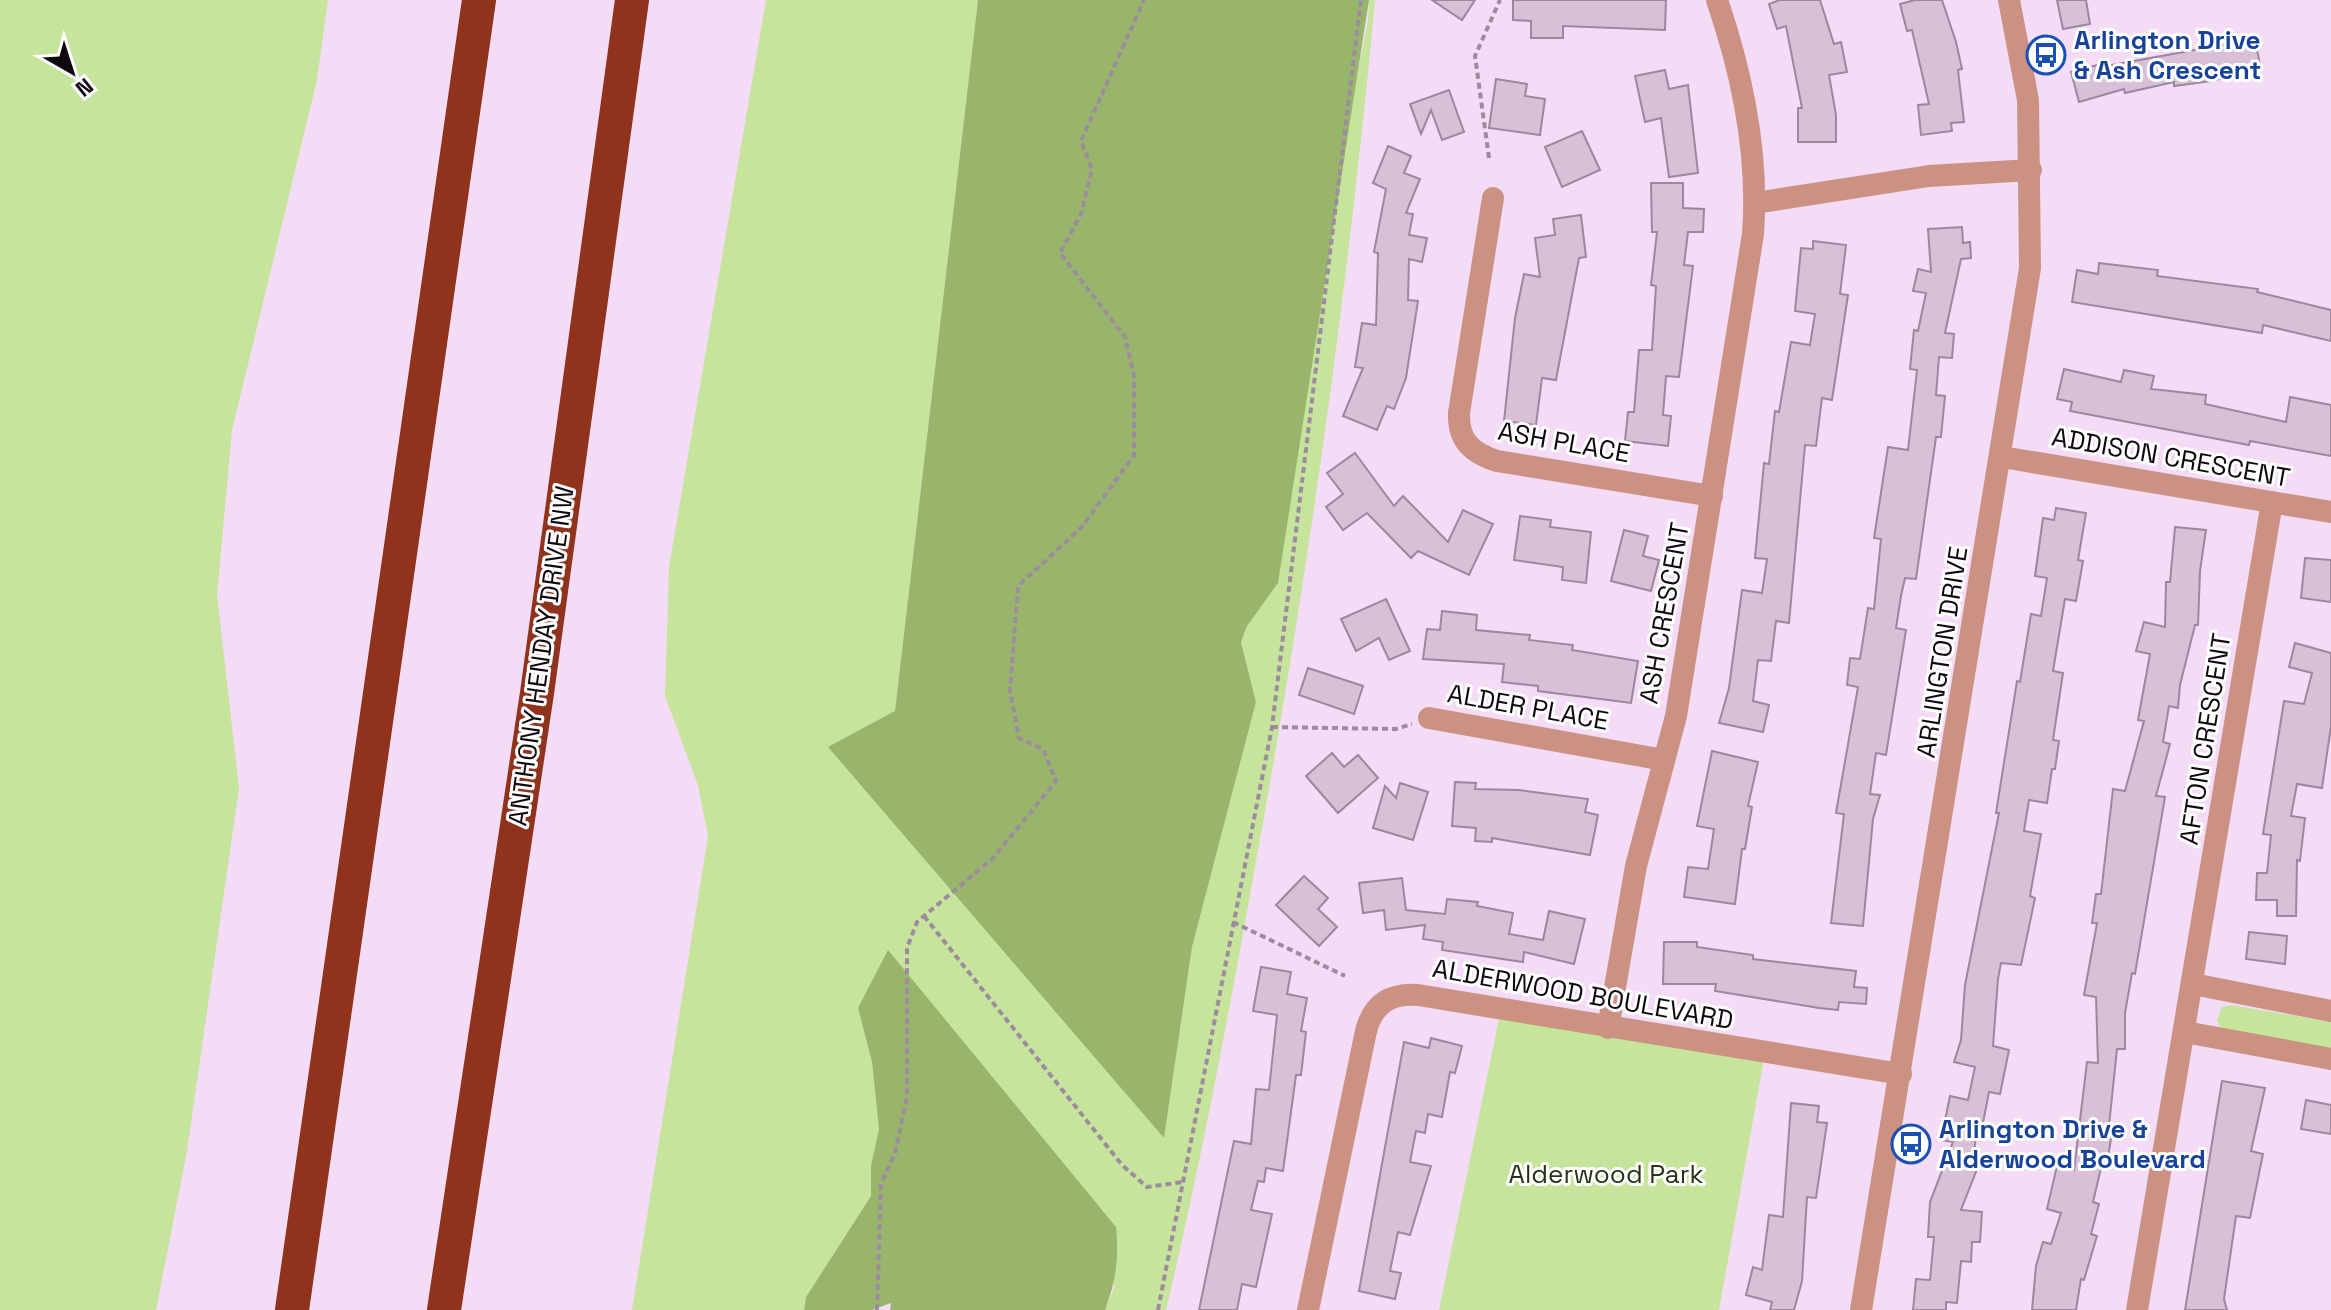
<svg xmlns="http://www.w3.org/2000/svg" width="2331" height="1310" viewBox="0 0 2331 1310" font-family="'Space Grotesk',sans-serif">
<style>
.green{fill:#c6e49b}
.forest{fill:#98b56b}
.building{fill:#d7c0d8;stroke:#9d879e;stroke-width:2}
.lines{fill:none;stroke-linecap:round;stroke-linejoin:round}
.path{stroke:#9d8b9f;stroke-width:4;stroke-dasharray:6 4;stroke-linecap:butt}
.minor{stroke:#cb9283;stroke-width:22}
.highway{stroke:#90331c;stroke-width:34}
.labels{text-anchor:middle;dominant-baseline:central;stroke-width:6;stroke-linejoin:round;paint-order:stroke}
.transit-label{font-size:26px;font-weight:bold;fill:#164399;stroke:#fff;text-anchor:start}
.street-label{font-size:26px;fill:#100810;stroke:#fff}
.park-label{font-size:26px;fill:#263213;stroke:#fff}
</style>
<rect width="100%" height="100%" fill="#f4dcf6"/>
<g class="green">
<polygon points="0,0 328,0 317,80 232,430 217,595 239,788 187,1151 156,1310 0,1310"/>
<path d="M766,0H978L895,711L1164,1137L1192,947L1256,702L1241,642L1247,626L1368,21L1369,0H1375C1349,281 1310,561 1260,839C1232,997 1203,1154 1166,1310H1105L1115,1286L858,1008L872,1062L879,1129L871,1170V1196L806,1297L804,1310H632L708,836L698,785L665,696L669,567Z"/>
<polygon points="2231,1005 2331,1022 2331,1048 2222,1029 2217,1021 2222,1007"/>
<polygon points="1501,1009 1765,1053 1719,1310 1439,1310"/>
</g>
<g class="forest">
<polygon points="978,0 1369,0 1278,583 1247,626 1241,642 1256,702 1192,947 1164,1138 828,747 895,711"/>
<path d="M888,950L1116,1227C1119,1258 1116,1281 1105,1310H890L891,1303L872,1310H804L806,1297L871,1196V1166L879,1129L872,1062L858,1008Z"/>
</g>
<g class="building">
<polygon points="1432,0 1475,0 1462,20"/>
<polygon points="1513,0 1666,0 1665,30 1563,26 1563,38 1531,38 1531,21 1513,20"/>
<polygon points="1780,0 1820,0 1834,44 1841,42 1847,72 1829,75 1836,115 1836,142 1798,142 1798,108 1802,108 1786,26 1777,29 1769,4"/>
<polygon points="1915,0 1942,0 1956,42 1962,69 1958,70 1964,122 1951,123 1952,131 1921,135 1918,105 1929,104 1912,30 1907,31 1900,4"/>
<polygon points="2057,0 2086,0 2090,24 2063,29"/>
<polygon points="2255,39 2261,70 2211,81 2174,86 2174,82 2125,93 2124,89 2079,102 2071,72 2105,63 2106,66"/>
<polygon points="1665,70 1669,89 1688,85 1698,173 1669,177 1661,118 1645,122 1635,76"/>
<polygon points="1496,79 1527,84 1525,96 1545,99 1540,135 1489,128"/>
<polygon points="1449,90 1464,132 1442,140 1431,110 1421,134 1410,104"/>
<polygon points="1582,131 1600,170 1562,187 1545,147"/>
<polygon points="1388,146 1411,156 1404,173 1420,179 1406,213 1413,214 1409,235 1427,238 1422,262 1409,259 1408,300 1418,301 1406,378 1394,409 1387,406 1377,430 1343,416 1363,368 1355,367 1362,323 1376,325 1378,253 1374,252 1386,189 1373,183"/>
<polygon points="1651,183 1683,183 1683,208 1704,209 1703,232 1688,232 1684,265 1693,266 1679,377 1666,376 1663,415 1671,416 1668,446 1625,441 1628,412 1634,412 1639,350 1652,350 1656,286 1651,285 1657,232 1652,232"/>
<polygon points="1581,215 1586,257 1579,258 1556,380 1542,378 1536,425 1504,421 1515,318 1524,274 1540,277 1535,238 1555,235 1553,219"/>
<polygon points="1962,227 1963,243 1970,242 1971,258 1961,259 1945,333 1954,334 1952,358 1939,357 1936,395 1945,396 1941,437 1936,437 1916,579 1905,578 1901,596 1896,628 1906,630 1886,755 1876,753 1870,794 1880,795 1873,819 1863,926 1831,923 1844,814 1836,813 1858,687 1847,685 1850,658 1860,659 1868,608 1874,609 1881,539 1874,538 1888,447 1908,450 1917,370 1910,369 1914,330 1918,331 1926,293 1913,291 1918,269 1931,272 1928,229"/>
<polygon points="1813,241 1846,245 1840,294 1848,295 1832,400 1822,398 1816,446 1805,445 1789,623 1776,621 1771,661 1758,660 1753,701 1769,705 1763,732 1719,723 1729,688 1742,590 1762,593 1767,559 1755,558 1764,463 1769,464 1775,411 1779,412 1791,342 1810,345 1815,314 1795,311 1801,248 1813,249"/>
<polygon points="2099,263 2158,270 2157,276 2258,289 2257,292 2331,310 2331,341 2263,325 2262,333 2072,302 2077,270 2098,274"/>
<polygon points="2064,369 2121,382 2124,370 2154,376 2151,389 2206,395 2205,404 2286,422 2290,397 2331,405 2331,456 2250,441 2249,445 2070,411 2072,402 2057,399"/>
<polygon points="1355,453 1394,506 1403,496 1448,542 1463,510 1493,524 1469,575 1418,551 1411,558 1367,513 1343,530 1326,507 1343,494 1327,473"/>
<polygon points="2056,508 2086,513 2078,560 2083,561 2076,601 2065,599 2053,671 2063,673 2053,740 2059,741 2055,769 2052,769 2047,803 2029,800 2024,831 2041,834 2030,896 2035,898 2021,965 2001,963 1998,979 1993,1046 2009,1050 2000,1094 1989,1092 1982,1128 1978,1127 1972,1161 1979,1164 1961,1210 1982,1212 1980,1242 1972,1242 1971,1262 1961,1261 1957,1303 1946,1302 1946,1310 1913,1310 1916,1279 1930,1280 1934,1237 1928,1237 1930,1202 1953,1142 1941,1140 1950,1096 1968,1100 1975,1067 1954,1062 1961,1040 1965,985 1999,813 1996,813 2017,681 2020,682 2031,614 2041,616 2047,578 2035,576 2043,518 2054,520"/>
<polygon points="1520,516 1551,520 1550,527 1591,532 1586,583 1562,580 1563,567 1514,560"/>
<polygon points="2175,527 2206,530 2200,571 2198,625 2195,625 2180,685 2178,708 2169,706 2163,742 2170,744 2156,796 2165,797 2135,974 2132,973 2125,1013 2125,1049 2117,1049 2109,1126 2113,1127 2106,1169 2101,1168 2093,1202 2099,1204 2091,1234 2097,1236 2084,1280 2081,1279 2076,1310 2032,1310 2036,1266 2043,1242 2051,1244 2061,1213 2047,1209 2057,1166 2074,1170 2087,1062 2098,1063 2096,997 2084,995 2097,923 2092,923 2096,894 2101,894 2113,789 2125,791 2144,721 2138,720 2150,654 2136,651 2144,622 2165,627 2166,582 2170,582"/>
<polygon points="1624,530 1648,536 1643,556 1659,560 1651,591 1611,581"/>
<polygon points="2305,558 2331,560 2331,602 2301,598"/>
<polygon points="1386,599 1410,651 1389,660 1379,638 1356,651 1341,619"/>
<polygon points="1442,611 1477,615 1476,630 1530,635 1529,640 1573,645 1572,650 1638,661 1631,703 1538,691 1538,686 1502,682 1504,664 1423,659 1427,629 1440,630"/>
<polygon points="2295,643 2331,653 2331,726 2322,788 2297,784 2291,816 2305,818 2300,861 2297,860 2296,916 2277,916 2277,900 2256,900 2257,873 2267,873 2271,835 2263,834 2284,701 2304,704 2312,673 2289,667"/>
<polygon points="1308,668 1363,686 1354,714 1299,695"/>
<polygon points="1712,751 1758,762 1748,806 1752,807 1745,849 1742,849 1735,904 1684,897 1688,867 1708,869 1714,829 1697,826"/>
<polygon points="1332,753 1344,767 1358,755 1378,778 1338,813 1306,776"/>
<polygon points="1455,782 1476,783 1475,789 1519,790 1588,799 1585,812 1598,815 1590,855 1492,838 1492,842 1475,841 1476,828 1452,826"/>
<polygon points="1400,783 1428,792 1413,840 1373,828 1385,786 1396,798"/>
<polygon points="1304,876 1328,898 1318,909 1337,927 1319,946 1276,905"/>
<polygon points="1402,878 1406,910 1445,914 1447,899 1478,902 1477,906 1513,913 1509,934 1543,940 1549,911 1585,919 1574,964 1524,952 1523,962 1442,950 1443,942 1423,939 1425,925 1386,930 1384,910 1363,913 1359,883"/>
<polygon points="2249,932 2287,936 2285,964 2246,959"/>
<polygon points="1664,942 1697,942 1697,947 1753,955 1753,959 1856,971 1854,987 1867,988 1866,1004 1839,1002 1838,1010 1819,1008 1715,991 1716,984 1663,984"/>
<polygon points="1261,967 1291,972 1287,994 1307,998 1301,1031 1306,1032 1301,1075 1296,1075 1283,1171 1266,1168 1264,1182 1258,1181 1251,1210 1272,1214 1256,1287 1242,1284 1237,1310 1199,1310 1234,1141 1251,1144 1256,1089 1269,1090 1277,1015 1253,1011"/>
<polygon points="1431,1038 1462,1046 1455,1073 1450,1072 1442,1117 1428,1114 1425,1133 1416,1131 1410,1162 1431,1166 1410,1235 1398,1232 1390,1271 1401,1273 1395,1299 1359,1291 1404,1042 1429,1048"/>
<polygon points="2222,1081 2265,1088 2251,1151 2263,1154 2250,1218 2236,1216 2224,1299 2227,1310 2185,1310"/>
<polygon points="2306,1100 2331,1105 2331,1134 2301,1129"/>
<polygon points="1791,1103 1819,1106 1817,1122 1827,1123 1816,1198 1807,1197 1802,1281 1794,1310 1770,1310 1772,1302 1746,1295 1753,1267 1762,1270 1769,1215 1783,1217"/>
</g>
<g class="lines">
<g class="path">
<polyline points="1489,158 1475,56 1500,0"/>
<polyline points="1272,727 1396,729 1412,724"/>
<polyline points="924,916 1122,1165 1147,1187 1183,1182"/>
<polyline points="1233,922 1345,976"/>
<polyline points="877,1310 881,1184 895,1153 907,1097 907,948 917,922 993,858 1056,781 1043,749 1019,738 1010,691 1018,586 1082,527 1134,455 1134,376 1125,337 1060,253 1081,214 1092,169 1081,141 1144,0"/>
<polyline points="1158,1310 1272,727 1361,0"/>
</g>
<g class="minor">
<path d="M1493,198L1459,413C1458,441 1472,453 1497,461L1712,496"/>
<polyline points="1755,203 1929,176 2031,170"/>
<polyline points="2002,457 2331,512"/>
<polyline points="1429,718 1664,760"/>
<polyline points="2193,984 2331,1011"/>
<path d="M1608,1028L1636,866L1676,716L1753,234C1759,154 1743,76 1717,0"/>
<polyline points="2185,1032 2331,1059"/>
<path d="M1308,1310L1366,1031C1373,1004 1390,993 1418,995L1901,1074"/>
<polyline points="1861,1310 2030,268 2028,100 2009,0"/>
<polyline points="2137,1310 2272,502"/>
</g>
<g class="highway">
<polyline points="292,1310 479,0"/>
<polyline points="444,1310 537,693 632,0"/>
</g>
</g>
<defs>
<g id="bus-ring" transform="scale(2)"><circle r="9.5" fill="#fff" stroke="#1a4fb4" stroke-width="1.5"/><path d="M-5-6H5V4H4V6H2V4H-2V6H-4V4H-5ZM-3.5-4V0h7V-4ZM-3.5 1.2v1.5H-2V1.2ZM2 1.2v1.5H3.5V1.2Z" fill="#1a4fb4"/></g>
</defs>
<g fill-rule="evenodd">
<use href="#bus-ring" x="2046" y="55"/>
<use href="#bus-ring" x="1911" y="1144"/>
</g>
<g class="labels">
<g class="transit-label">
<text x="2074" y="40">Arlington Drive<tspan x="2074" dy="30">&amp; Ash Crescent</tspan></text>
<text x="1939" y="1129">Arlington Drive &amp;<tspan x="1939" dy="30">Alderwood Boulevard</tspan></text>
</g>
<g class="street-label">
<text transform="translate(1564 442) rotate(10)">ASH PLACE</text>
<text transform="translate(2171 457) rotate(10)">ADDISON CRESCENT</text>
<text transform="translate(1664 613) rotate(-80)">ASH CRESCENT</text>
<text transform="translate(1942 652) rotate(-81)">ARLINGTON DRIVE</text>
<text transform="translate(541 656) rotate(-82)">ANTHONY HENDAY DRIVE NW</text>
<text transform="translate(1528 707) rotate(10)">ALDER PLACE</text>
<text transform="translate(2205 739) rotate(-81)">AFTON CRESCENT</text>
<text transform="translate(1583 994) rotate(10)">ALDERWOOD BOULEVARD</text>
</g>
<g class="park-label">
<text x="1606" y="1174">Alderwood Park</text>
</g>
</g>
<g transform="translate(72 72) rotate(141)" stroke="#ffffff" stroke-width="6" paint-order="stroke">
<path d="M0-6L14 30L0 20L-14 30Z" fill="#100810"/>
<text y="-12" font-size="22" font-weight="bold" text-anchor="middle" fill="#100810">N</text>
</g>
</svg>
